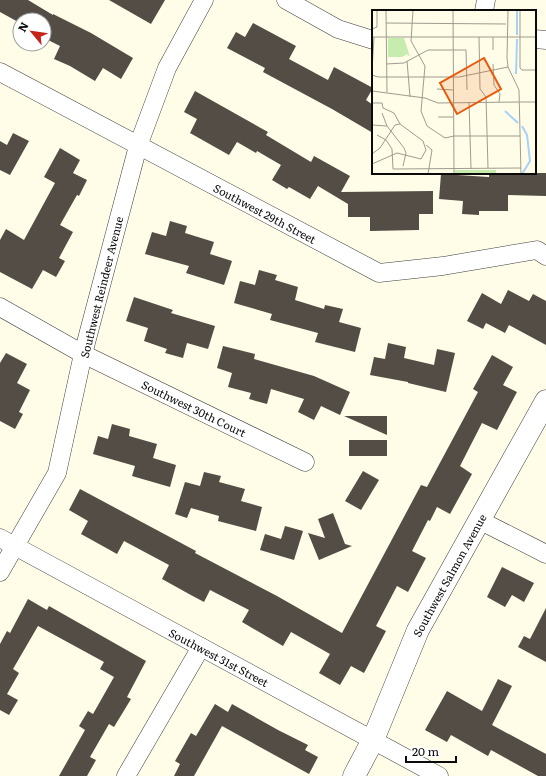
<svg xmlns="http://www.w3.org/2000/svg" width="546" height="776" viewBox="0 0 546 776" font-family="Literata,serif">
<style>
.building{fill:#534d45}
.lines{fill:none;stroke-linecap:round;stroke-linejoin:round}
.minor-casing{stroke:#3d3d3d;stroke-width:19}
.tertiary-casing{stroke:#3d3d3d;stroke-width:23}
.minor{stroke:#fff;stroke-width:18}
.tertiary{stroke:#fff;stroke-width:22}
.labels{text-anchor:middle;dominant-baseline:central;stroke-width:4;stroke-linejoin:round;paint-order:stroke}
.street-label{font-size:11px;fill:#0a0a0a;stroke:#fff}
.inset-river{fill:none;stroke:#a6d1fb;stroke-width:2}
.inset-road{fill:none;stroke:#9d9c8f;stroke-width:1}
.view{fill:#e8590c;fill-opacity:0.15;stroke:#e8590c;stroke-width:2}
.inset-edge{fill:none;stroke:#0a0a0a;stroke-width:2}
</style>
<rect width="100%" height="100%" fill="#fffde7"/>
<g class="building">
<polygon points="0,0 28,0 53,15 53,14 91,33 133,58 121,79 103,68 95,81 70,66 54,59 60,46 44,38 44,20 20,20 20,23 0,12"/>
<polygon points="109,0 165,0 151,24"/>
<polygon points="253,23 296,46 289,59 328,80 334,67 373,88 366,100 373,105 373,133 332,109 263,72 265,68 227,48 236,32 245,37"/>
<polygon points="195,91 268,132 266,135 311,162 314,156 350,176 341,192 433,191 433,214 419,214 419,230 370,231 370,217 348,217 348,204 318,186 310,199 289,187 287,189 272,180 281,165 257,151 256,153 237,142 229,155 190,133 197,119 184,112"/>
<polygon points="13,133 29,141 10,175 0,170 0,141 7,145"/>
<polygon points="60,148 80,160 73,173 87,180 79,196 77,195 60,225 73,232 59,258 65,261 56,277 43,270 32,289 0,272 0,240 6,229 24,240 55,183 44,177"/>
<polygon points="489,173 546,173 546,196 508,195 508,211 479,211 479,215 462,214 463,201 439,199 441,174 489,177"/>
<polygon points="170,221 187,226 185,233 214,242 210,254 232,261 224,285 186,273 189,266 145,254 152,232 166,236"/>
<polygon points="259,270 277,275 275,280 298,287 295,300 324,309 325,305 343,309 339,322 361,328 355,352 315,342 318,333 270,320 272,314 234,303 240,281 255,285"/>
<polygon points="508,290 529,301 533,294 546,301 546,345 509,325 505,333 486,323 483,329 467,321 482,293 501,304"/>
<polygon points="134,297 173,310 171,313 215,326 208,349 187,343 183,358 165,353 167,349 144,341 148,328 126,321"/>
<polygon points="388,343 406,347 404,358 434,365 437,349 455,353 446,392 408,383 408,382 370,375 374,357 385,359"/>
<polygon points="223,346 255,354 254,359 314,376 350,392 340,415 321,406 314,420 298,412 304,399 271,389 267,404 249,399 251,393 228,387 232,373 217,368"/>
<polygon points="6,353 27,364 17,383 30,390 19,412 23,414 15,429 0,421 0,363"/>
<polygon points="492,355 513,367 503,385 517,392 497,430 482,423 460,466 472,474 450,514 437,507 430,521 428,520 412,551 426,558 408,592 397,586 376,626 386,631 364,673 351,666 340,685 319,673 330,654 291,632 283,646 242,622 249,610 210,590 204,602 189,594 162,579 169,565 124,541 117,554 81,534 88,521 69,510 80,489 196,551 195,553 277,596 342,633 421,485 427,487 478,392 473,389"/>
<polygon points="344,416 387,416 387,435"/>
<polygon points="112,424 130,429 129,436 157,444 153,458 176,465 170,487 132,476 135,466 93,454 98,436 108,439"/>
<rect x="349" y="440" width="38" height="16"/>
<polygon points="363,471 379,480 361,510 345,501"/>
<polygon points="204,472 221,476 219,482 245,489 241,501 262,507 256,531 218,521 219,516 191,508 187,518 175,514 185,482 200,486"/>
<polygon points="333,513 345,544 352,546 319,560 308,533 325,538 318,519"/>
<polygon points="285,526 303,531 294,560 260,550 265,534 281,539"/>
<polygon points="502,567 534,583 524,602 512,595 505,607 487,597"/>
<polygon points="28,599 47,610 49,606 146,661 127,697 131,699 114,727 109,724 90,757 96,760 87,776 59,776 85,730 79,726 88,711 93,714 114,677 100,669 104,662 38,626 13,669 19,673 7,694 18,700 9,715 0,710 0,644 7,631 10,633"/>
<polygon points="546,608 546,662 518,647 524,636 530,639"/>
<polygon points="498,679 512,686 492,725 546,754 546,776 538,776 491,750 488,756 451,735 447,742 425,730 447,691 482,711"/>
<polygon points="215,704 228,712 232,704 278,730 308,745 305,750 318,757 309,774 222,726 194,776 174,776 180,764 175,761 191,733 196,736"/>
</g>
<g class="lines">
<g class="minor-casing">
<g id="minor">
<polyline points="286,0 338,29 373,40"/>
<polyline points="484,11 486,0"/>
<polyline points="535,39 546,40"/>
<polyline points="0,72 379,273 443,266 537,250 546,256"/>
<polyline points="0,307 83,354 305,462"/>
<polyline points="479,520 546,554"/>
<polyline points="0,538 439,776"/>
<polyline points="0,572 57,473 83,354 138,146 167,68 204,0"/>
<polyline points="126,776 201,647"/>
</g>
</g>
<g class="tertiary-casing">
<polyline id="tertiary" points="354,776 373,740 418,630 546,401"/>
</g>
<use href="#minor" class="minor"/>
<use href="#tertiary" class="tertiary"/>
</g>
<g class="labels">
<g class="street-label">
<text transform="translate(265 213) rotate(28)">Southwest 29th Street</text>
<text transform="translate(101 287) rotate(-76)">Southwest Reindeer Avenue</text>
<text transform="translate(194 408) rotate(26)">Southwest 30th Court</text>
<text transform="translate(449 575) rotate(-61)">Southwest Salmon Avenue</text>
<text transform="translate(219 657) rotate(28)">Southwest 31st Street</text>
</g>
</g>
<g transform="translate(372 10)">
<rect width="164" height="164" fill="#fffde7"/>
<path d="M16,28H32L38,47L35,44L30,47H16ZM83,160H124V164H83Z" fill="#c6ecae"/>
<path class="inset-river" d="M145,0V25M144,64L145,29M133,101L146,113M150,116L155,125L158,151L150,164"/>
<path class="inset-road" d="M14,0L15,82M34,0H119M41,0L39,31L53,56L49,101L55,116L73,128L82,126H148M81,0L82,164M136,0L135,48L136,57L147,80L149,164M148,0V58L150,60H164M14,13L134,14M0,19L5,17V0M0,27H164M107,27L108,79L114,87L116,158M121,27V40M35,51L38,87M14,54L32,53L56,40H94L95,80M121,54L122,75L128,84L127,92M0,59L2,27M0,65L6,67H87L136,57M65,79L81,80M0,81L53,88L66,93L147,92M97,92L99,159M148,92H164M0,93H10L11,98L22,103L28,114L51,131L54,140L49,149L25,143L0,154M10,103L15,116M66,107H81M0,115L15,116M15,116L32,138L34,143L31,156M5,125L14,130L20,139L21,159L149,158M54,135L60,140L56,164M0,144L8,138L23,115L28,114"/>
<path class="view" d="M112,48L129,79L85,104L68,73Z"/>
<rect width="164" height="164" class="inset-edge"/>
</g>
<g transform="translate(32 32) rotate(299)"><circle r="19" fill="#ffffff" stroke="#9d9d9d"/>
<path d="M0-3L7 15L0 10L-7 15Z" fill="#c42518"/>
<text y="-6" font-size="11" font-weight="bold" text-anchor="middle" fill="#0a0a0a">N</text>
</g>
<path d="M406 756v6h50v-6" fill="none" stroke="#0a0a0a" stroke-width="2"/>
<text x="412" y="756" font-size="12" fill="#0a0a0a" stroke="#ffffff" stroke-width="3" paint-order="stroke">20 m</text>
</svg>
